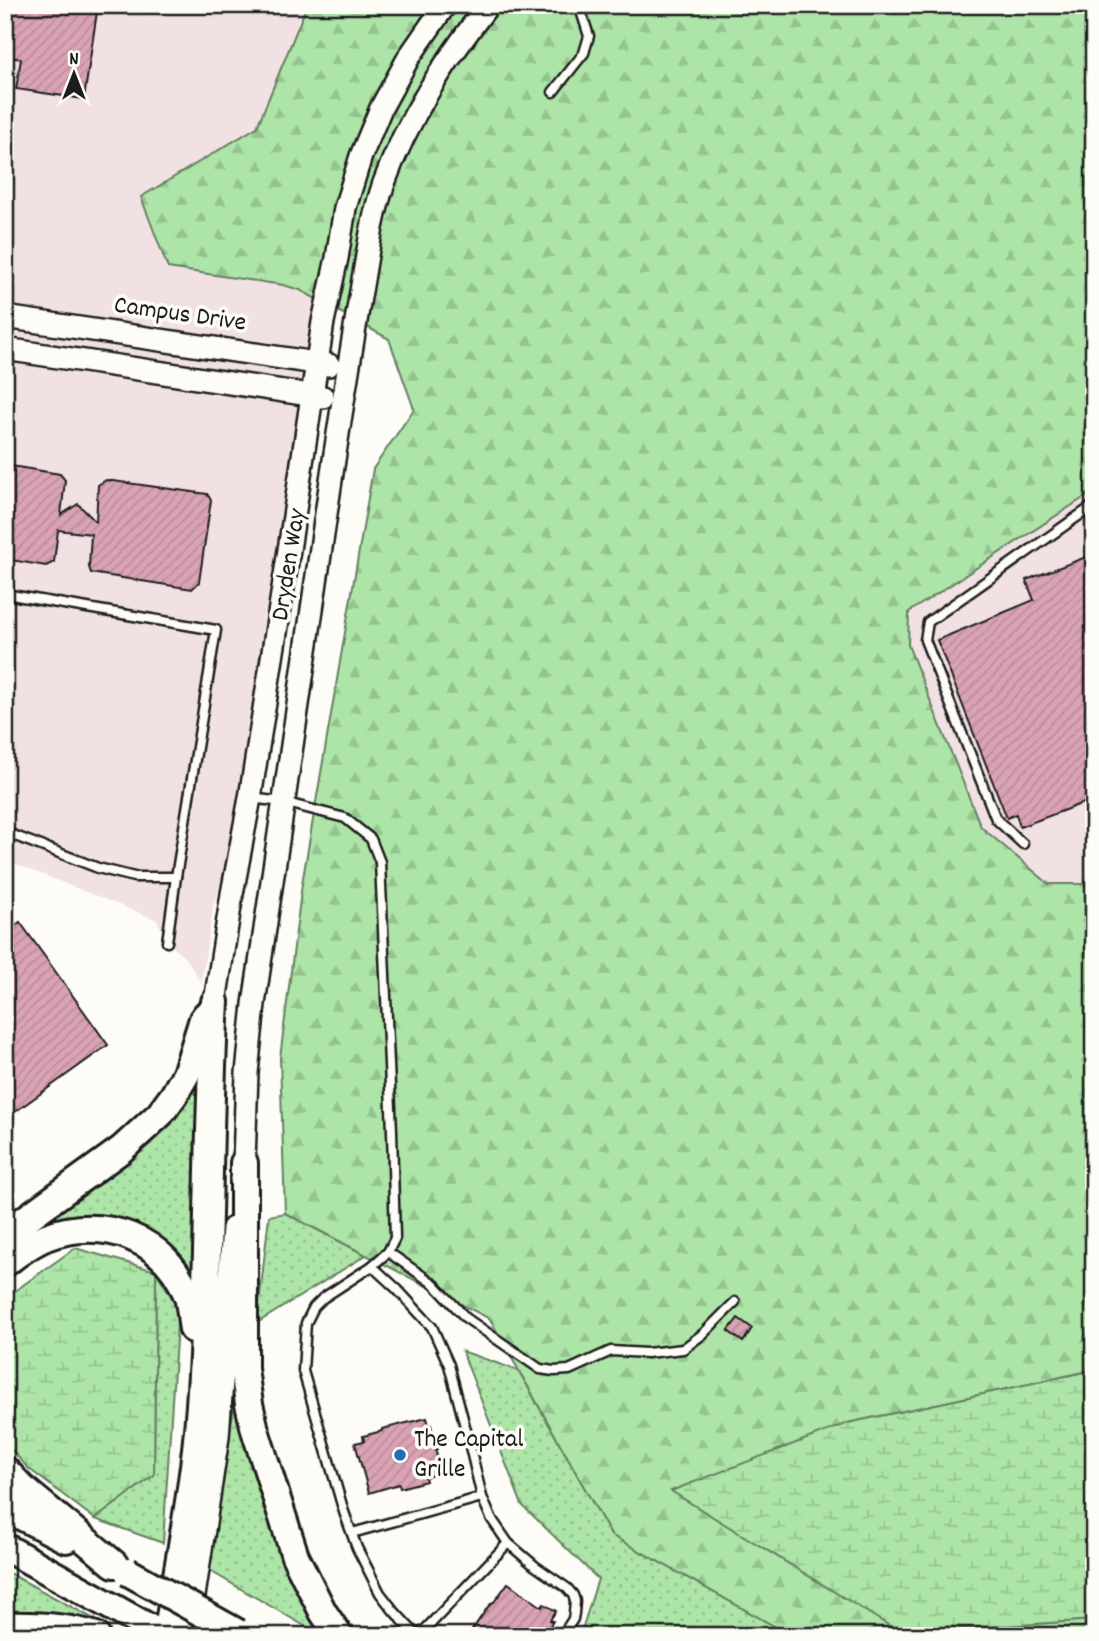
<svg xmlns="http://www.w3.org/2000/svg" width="1099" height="1641" viewBox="0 0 1099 1641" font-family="Dekko,sans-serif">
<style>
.built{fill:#f2e1e3}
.grass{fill:url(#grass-dots);stroke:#648062;stroke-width:2}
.forest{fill:url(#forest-firs);stroke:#648062;stroke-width:2}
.wetland{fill:url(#wetland-marsh);stroke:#648062;stroke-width:2}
.building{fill:url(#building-hatch);stroke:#1c1c1c;stroke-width:2}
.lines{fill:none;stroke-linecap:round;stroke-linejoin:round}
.service-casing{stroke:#1c1c1c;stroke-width:13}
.tertiary-casing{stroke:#1c1c1c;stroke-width:26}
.trunk-casing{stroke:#1c1c1c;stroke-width:32}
.service{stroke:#fdfcf7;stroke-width:8}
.tertiary{stroke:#fdfcf7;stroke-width:21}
.trunk{stroke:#fdfcf7;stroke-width:26}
.trunk-bridge-casing{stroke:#1c1c1c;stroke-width:32;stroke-linecap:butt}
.trunk-bridge{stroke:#fdfcf7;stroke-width:26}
.poi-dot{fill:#1f6fb2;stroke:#fdfcf7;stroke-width:2.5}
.labels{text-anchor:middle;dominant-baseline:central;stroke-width:7;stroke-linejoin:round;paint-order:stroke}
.street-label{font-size:26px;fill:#1c1c1c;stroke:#fdfcf7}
.poi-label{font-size:26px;fill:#1c1c1c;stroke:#fdfcf7;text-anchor:start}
</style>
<defs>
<pattern id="grass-dots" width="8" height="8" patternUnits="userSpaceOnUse" patternTransform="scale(1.75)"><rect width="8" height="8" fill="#ade4a7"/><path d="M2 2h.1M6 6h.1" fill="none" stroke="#94c38f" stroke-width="1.8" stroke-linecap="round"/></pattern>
<pattern id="forest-firs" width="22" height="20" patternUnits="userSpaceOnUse" patternTransform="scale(1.75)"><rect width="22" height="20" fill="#ade4a7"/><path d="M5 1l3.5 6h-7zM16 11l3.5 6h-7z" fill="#94c38f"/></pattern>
<pattern id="wetland-marsh" width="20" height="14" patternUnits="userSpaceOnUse" patternTransform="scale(1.75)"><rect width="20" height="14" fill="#ade4a7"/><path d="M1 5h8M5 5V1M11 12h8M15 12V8" fill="none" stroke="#94c38f"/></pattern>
<pattern id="building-hatch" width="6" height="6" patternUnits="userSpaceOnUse" patternTransform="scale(1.75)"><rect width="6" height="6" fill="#daa3b5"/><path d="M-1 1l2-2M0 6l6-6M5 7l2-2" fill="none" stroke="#ba8c9b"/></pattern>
</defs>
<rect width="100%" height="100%" fill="#fdfcf7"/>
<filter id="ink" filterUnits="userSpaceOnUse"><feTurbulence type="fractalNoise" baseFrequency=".0143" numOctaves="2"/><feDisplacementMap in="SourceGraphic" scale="14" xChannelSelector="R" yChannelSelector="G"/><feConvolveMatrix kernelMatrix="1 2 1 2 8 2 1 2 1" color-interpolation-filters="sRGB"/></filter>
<g filter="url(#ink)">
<g class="built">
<polygon points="5,5 435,5 327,222 227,869 214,903 201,983 188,961 167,942 157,920 5,860"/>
<polygon points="1094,491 1094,884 1049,885 980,827 908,645 908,612"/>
</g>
<g class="grass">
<polygon points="198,1081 196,1288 154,1239 5,1244"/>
<polygon points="285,1213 366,1255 257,1323 269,1216"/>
<polygon points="156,1271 178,1308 163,1543 95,1519 154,1475"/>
<polygon points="462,1351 519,1371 611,1535 792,1636 580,1636 598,1579 522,1505"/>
<polygon points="237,1391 264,1509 326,1636 322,1636 205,1568"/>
<polygon points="5,1571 107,1626 106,1628 81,1621 5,1615"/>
</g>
<polygon class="forest" points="307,5 1094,5 1094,491 909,612 908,645 981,827 1049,884 1094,884 1094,1370 848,1423 901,1633 1094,1620 1094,1636 792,1636 611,1535 490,1319 285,1213 280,1058 302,884 373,469 414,409 389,339 300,290 283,285 168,268 141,197 257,127"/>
<g class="wetland">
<polygon points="75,1248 156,1271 154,1475 95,1519 28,1468 5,1443 5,1298"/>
<polygon points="1094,1370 1094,1620 901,1633 671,1491 848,1423"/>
</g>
<g class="building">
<polygon points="5,5 98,5 84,99 16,89 21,59 5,56"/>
<polygon points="5,465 60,474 65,480 61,515 78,504 96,522 98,485 106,480 207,494 211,500 199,582 192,589 91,573 89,567 91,534 58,530 54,562 46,566 5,559"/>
<polygon points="1094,554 1094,799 1020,827 1016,814 1007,818 937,640 1034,600 1026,580"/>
<polygon points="20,922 108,1045 5,1119 5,933"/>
<polygon points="738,1318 752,1328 743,1342 728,1331"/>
<polygon points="427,1418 429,1425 431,1425 437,1449 435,1449 442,1473 425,1477 426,1481 400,1488 399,1484 369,1493 355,1443 364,1441 363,1436 382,1431 382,1429"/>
<polygon points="508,1583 542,1607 544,1604 556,1611 550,1620 553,1621 543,1636 468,1636 488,1607 493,1602 494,1602"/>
</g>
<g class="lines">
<g class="service-casing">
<g id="service">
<polyline points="546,5 561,5"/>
<polyline points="553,92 584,53 589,36 579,5"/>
<polyline points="5,276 7,314"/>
<polyline points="5,594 216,630 176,877 167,942"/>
<polyline points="250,798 283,802 345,818 371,839 380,862 392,1131 395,1238 388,1252 372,1266 323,1298 314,1307 306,1323 303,1371 344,1512 357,1548 380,1593 394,1611 417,1636"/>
<polyline points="5,832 98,868 134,877 176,877"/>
<polyline points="1023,844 996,819 925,640 928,622 1094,505"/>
<polyline points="388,1252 434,1284 466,1318 540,1369 554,1371 569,1370 611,1351 647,1353 683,1349 703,1334 735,1302"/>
<polyline points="372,1266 397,1289 432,1327 449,1365 467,1434 482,1497 491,1518 508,1543 535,1566 567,1588 573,1595 575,1601 574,1613 573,1619 562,1636"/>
<polyline points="352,1533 482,1497"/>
<polyline points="419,1636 508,1543"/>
</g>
</g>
<g class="tertiary-casing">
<g id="tertiary">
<polyline points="5,317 329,365"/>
<polyline points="5,349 323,397"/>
<polyline points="215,1002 232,894 250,798 289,550 323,322 337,258 345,208 361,156 381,108 409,57 445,5"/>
<path d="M241,1179L244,1163L247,1073L254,1004C279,829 306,655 331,480C340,419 350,358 360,297C367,259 371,220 384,183C408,117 446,60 488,5"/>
<polyline points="188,1636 218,1437 233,1228"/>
</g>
</g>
<g class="trunk-casing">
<g id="trunk">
<polyline points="244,1163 244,1369 249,1404 255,1430 295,1556 323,1612 339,1636"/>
<polyline points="5,1234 122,1149 160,1114 174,1095 186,1074 203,1019 206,1015"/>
<path d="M5,1263C18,1253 31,1243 46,1237C103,1215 167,1238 188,1297C191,1307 191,1319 193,1329"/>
<polyline points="5,1470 21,1487 114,1564"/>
<polyline points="5,1508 66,1539"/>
<polyline points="5,1547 164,1636"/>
<path d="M5,1626C36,1625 67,1627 96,1636"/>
<path d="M167,1636C179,1559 195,1482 200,1405C210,1271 207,1136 215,1002"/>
</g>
</g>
<use href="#service" class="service"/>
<use href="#tertiary" class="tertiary"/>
<use href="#trunk" class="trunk"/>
<g class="trunk-bridge-casing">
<polyline id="trunk-bridge" points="128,1572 238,1633"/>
</g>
<use href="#trunk-bridge" class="trunk-bridge"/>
</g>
</g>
<circle class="poi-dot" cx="400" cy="1455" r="7"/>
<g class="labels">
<g class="street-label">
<text transform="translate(180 315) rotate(8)">Campus Drive</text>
<text transform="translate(290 565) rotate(-81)">Dryden Way</text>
</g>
<g class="poi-label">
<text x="414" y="1440">The Capital<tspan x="414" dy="30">Grille</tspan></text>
</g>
</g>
<rect width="1099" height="1641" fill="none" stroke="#fdfcf7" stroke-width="28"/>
<rect x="14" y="14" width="1071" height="1613" fill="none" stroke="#1c1c1c" stroke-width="2.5" filter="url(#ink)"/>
<g transform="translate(74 74)" stroke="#fdfcf7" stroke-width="5" paint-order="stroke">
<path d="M0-5L12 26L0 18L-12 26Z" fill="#1c1c1c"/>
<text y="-10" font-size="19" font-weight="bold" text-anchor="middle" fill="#1c1c1c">N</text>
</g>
</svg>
